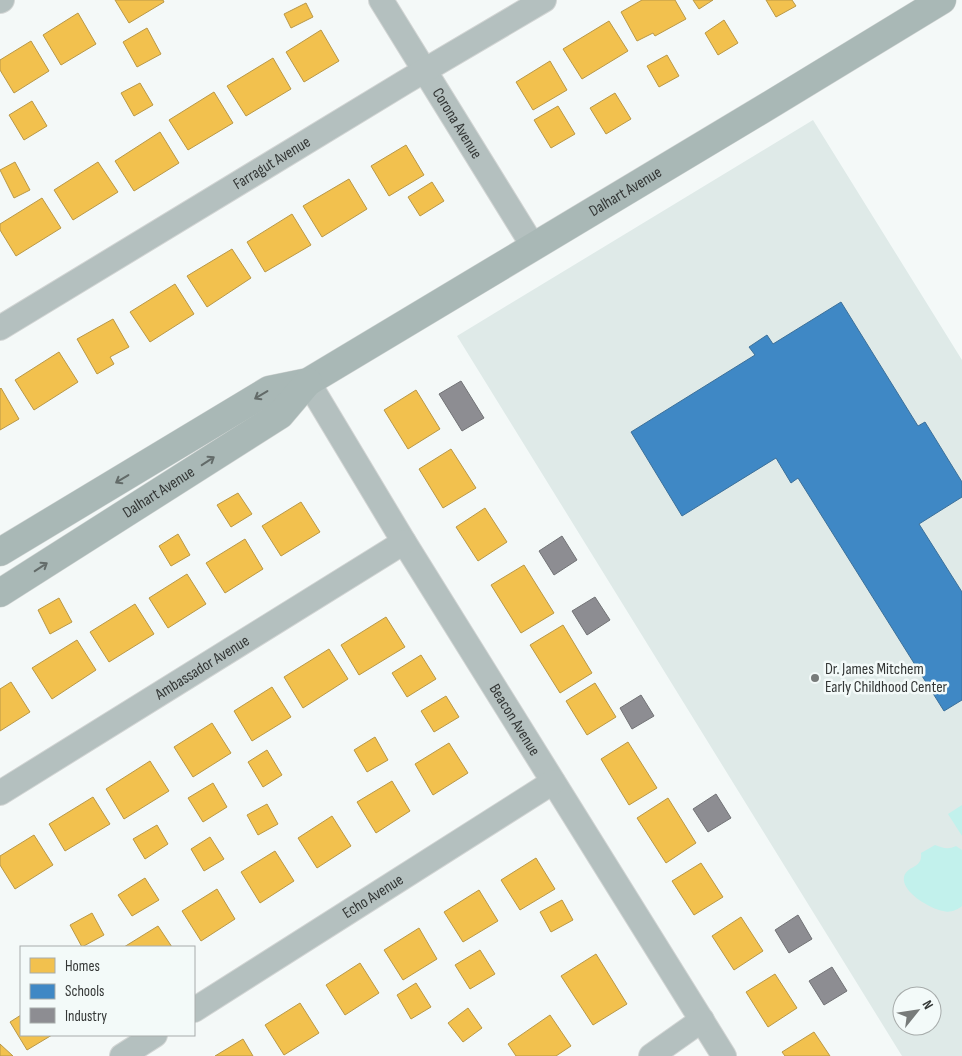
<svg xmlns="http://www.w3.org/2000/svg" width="962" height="1056" viewBox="0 0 962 1056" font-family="'Sofia Sans Condensed',sans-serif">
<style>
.built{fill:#dfeae8;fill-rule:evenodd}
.green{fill:#c2f1ec}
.homes{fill:#f2c14e;stroke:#b99847}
.schools{fill:#3f88c5;stroke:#3c709a}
.industry{fill:#8d8d92;stroke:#727376}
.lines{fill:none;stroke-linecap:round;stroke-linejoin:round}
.minor-casing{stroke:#d2d5d4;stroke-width:26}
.major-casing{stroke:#d2d5d4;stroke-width:29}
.minor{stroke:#b4c0bf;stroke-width:24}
.major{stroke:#a9b8b6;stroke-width:28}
.oneway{stroke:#636b69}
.poi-dot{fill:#777b7a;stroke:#f3faf9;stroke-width:2}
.labels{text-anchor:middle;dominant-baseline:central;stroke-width:5;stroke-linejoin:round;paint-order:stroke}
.street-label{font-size:16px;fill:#343736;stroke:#f3faf9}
.poi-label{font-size:16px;fill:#343736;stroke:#f3faf9;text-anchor:start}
</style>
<rect width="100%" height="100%" fill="#f4f9f8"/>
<path class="built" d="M813,120L962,360V1056H902L457,336ZM902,996H932V1026H902Z"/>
<g class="green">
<polygon points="962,805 962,836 948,814"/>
<path d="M935,845C943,848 948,850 956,846L962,850V906C957,910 950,913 943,911C931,909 901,892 904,877C907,865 923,869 921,853Z"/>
</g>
<g class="homes">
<polygon points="115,0 163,0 164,2 129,23"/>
<polygon points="642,0 675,0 686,19 655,36 653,33 637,41 621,12"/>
<polygon points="693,0 713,0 699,9"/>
<polygon points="766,0 792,0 796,6 776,17"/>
<polygon points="306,3 313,17 291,28 284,14"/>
<polygon points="78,13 96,44 61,65 43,35"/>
<polygon points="724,20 738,43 718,55 705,33"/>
<polygon points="609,21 628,51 582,79 563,49"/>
<polygon points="147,28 161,54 137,67 123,42"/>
<polygon points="321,30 339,61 304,82 286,52"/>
<polygon points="31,41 49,71 14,93 0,70 0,60"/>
<polygon points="667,55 679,76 659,87 647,66"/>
<polygon points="273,58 291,89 246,116 227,86"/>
<polygon points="550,61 567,90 533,110 516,82"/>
<polygon points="140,83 153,105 134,116 121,93"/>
<polygon points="214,92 233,123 188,150 169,120"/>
<polygon points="615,93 631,119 606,134 590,108"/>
<polygon points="32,101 47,126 24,140 9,115"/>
<polygon points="558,106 575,134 551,148 534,120"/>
<polygon points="160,132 179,163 134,191 115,161"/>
<polygon points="406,145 424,175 389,196 371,166"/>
<polygon points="15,162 30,190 14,198 0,170"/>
<polygon points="98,162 118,192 73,220 54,190"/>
<polygon points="349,179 367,209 322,237 303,206"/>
<polygon points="432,182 444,201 420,216 408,197"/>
<polygon points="42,198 61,228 16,256 0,230 0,224"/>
<polygon points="292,214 311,245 265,272 247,242"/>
<polygon points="232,249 251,278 207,307 187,276"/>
<polygon points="175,284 194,314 150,342 130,312"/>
<polygon points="113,319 129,347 110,357 114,364 97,374 77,339"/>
<polygon points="59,352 78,382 34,410 15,380"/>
<polygon points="1,388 19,419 0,430 0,389"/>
<polygon points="416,390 440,429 408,449 384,410"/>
<polygon points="451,449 476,488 443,508 419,469"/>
<polygon points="238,493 252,514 231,527 217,505"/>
<polygon points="301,502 320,532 281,556 262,526"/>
<polygon points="485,508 507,542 478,561 456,527"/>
<polygon points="178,534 190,555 171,566 159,546"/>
<polygon points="245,539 263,569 225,593 206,563"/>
<polygon points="524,565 554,613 521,633 491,585"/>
<polygon points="187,574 206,604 168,628 149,598"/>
<polygon points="59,598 72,622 50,634 38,610"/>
<polygon points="135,604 154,634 109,662 90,632"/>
<polygon points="386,617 405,647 359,675 341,645"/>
<polygon points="563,625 592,673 560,693 530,645"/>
<polygon points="77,640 96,670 52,699 32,668"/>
<polygon points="329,649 348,679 303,708 284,677"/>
<polygon points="421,655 436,679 407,697 392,673"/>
<polygon points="11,682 30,712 0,731 0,689"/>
<polygon points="595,683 616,717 587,735 566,701"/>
<polygon points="272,687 291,717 252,741 234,711"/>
<polygon points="446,696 459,717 434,732 421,711"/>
<polygon points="212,723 231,753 193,777 174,747"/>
<polygon points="375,737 388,760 367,772 354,750"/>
<polygon points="628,742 657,788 629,805 601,759"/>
<polygon points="449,743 468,773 433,795 415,764"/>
<polygon points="267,750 282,775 263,787 248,762"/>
<polygon points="150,761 169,791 124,819 106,789"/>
<polygon points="392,781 410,811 376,833 357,802"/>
<polygon points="213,783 227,807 203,822 188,798"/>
<polygon points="93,797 110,824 65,851 49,824"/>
<polygon points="668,798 696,843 666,863 637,818"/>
<polygon points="267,804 278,824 258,835 247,815"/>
<polygon points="332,816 351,846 317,868 298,838"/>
<polygon points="157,825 168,844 145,859 133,839"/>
<polygon points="34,835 53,865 15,889 0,865 0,856"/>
<polygon points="210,837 224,859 204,871 191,849"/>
<polygon points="275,851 294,881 260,903 241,872"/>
<polygon points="536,858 555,889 520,910 501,880"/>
<polygon points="701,863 723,897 694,915 672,881"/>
<polygon points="145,878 159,900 132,916 118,895"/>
<polygon points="217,889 235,919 201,941 182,911"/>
<polygon points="479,890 498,921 463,942 444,912"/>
<polygon points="562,900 573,920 551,932 540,912"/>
<polygon points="92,913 104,935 82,947 70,925"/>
<polygon points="741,917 763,951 734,970 712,936"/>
<polygon points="158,926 172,947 124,947"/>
<polygon points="419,928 437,959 403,980 384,950"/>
<polygon points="480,950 495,974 470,989 455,965"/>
<polygon points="596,954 627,1004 593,1025 561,976"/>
<polygon points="360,963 379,993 345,1015 326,985"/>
<polygon points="775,974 797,1008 768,1027 746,992"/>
<polygon points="416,983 431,1007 411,1019 397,995"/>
<polygon points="300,1003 319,1033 284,1055 265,1025"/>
<polygon points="468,1008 482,1028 463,1042 448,1023"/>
<polygon points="21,1015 21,1035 52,1035 27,1050 10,1022"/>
<polygon points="550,1015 571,1046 556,1056 516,1056 508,1044"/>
<polygon points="814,1032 830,1056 785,1056 782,1052"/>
<polygon points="243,1039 253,1056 215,1056"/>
<polygon points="0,1044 13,1056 0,1056"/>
</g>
<polygon class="schools" points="841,302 918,426 925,422 962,482 962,497 919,524 962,592 962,700 944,711 798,478 791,483 776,458 682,516 631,432 755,355 749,347 767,335 773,344"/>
<g class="industry">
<polygon points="461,381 484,418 462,431 439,394"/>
<polygon points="562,536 577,560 554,575 539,551"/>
<polygon points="595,597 610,620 587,635 572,611"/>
<polygon points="641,695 654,716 632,729 620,708"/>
<polygon points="716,794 731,818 708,832 693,809"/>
<polygon points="798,915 812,939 789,953 775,930"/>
<polygon points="832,967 847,991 824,1005 809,981"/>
</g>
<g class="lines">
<g class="minor-casing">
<g id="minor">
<path id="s1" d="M381,0L533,246"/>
<polyline points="0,1 2,0"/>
<path id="s2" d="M0,328L405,82L544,0"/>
<path id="s3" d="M308,382L404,542L724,1056"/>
<path id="s4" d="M0,793L404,542"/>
<path id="s5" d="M194,1010L553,782"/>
<polyline points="122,1056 155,1035"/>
<polyline points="651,1056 702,1020"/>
</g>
</g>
<g class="major-casing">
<g id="major">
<path id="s6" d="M0,552L269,390L308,382L763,109L942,0"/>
<path id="s7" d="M0,593L280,415L308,382"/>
</g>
</g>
<use href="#minor" class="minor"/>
<use href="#major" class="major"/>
</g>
<defs><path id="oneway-shaft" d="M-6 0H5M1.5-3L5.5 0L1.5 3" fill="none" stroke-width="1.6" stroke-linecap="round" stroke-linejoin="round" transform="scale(1.25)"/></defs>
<g class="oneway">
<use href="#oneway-shaft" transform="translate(261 395) rotate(149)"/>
<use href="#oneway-shaft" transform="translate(208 461) rotate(-33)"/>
<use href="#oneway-shaft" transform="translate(122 479) rotate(149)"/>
<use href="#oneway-shaft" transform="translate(41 567) rotate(-33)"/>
</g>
<circle class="poi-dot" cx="815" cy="678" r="5"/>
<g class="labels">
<g class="street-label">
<text stroke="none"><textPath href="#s1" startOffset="145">Corona Avenue</textPath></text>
<text stroke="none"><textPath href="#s2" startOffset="318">Farragut Avenue</textPath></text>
<text stroke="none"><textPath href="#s6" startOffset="724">Dalhart Avenue</textPath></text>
<text stroke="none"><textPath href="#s7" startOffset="188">Dalhart Avenue</textPath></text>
<text stroke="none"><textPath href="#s4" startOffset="238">Ambassador Avenue</textPath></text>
<text stroke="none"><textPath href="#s3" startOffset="396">Beacon Avenue</textPath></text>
<text stroke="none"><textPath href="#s5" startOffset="212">Echo Avenue</textPath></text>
</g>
<g class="poi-label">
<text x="825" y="669">Dr. James Mitchem<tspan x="825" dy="18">Early Childhood Center</tspan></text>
</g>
</g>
<rect x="20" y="946" width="175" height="90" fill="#f3faf9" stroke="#a7acab"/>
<rect x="30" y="958" width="25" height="15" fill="#f2c14e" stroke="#a7acab"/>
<text x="65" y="971" font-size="15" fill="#343736">Homes</text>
<rect x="30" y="984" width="25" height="15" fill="#3f88c5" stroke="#a7acab"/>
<text x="65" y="996" font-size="15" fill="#343736">Schools</text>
<rect x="30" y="1008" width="25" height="15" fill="#8d8d92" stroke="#a7acab"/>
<text x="65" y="1021" font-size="15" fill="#343736">Industry</text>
<g transform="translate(917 1011) rotate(60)"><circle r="24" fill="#f3faf9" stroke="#a7acab"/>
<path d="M0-4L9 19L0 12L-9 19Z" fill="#777b7a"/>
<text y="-8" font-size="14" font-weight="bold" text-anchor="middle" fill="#343736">N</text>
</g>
</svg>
